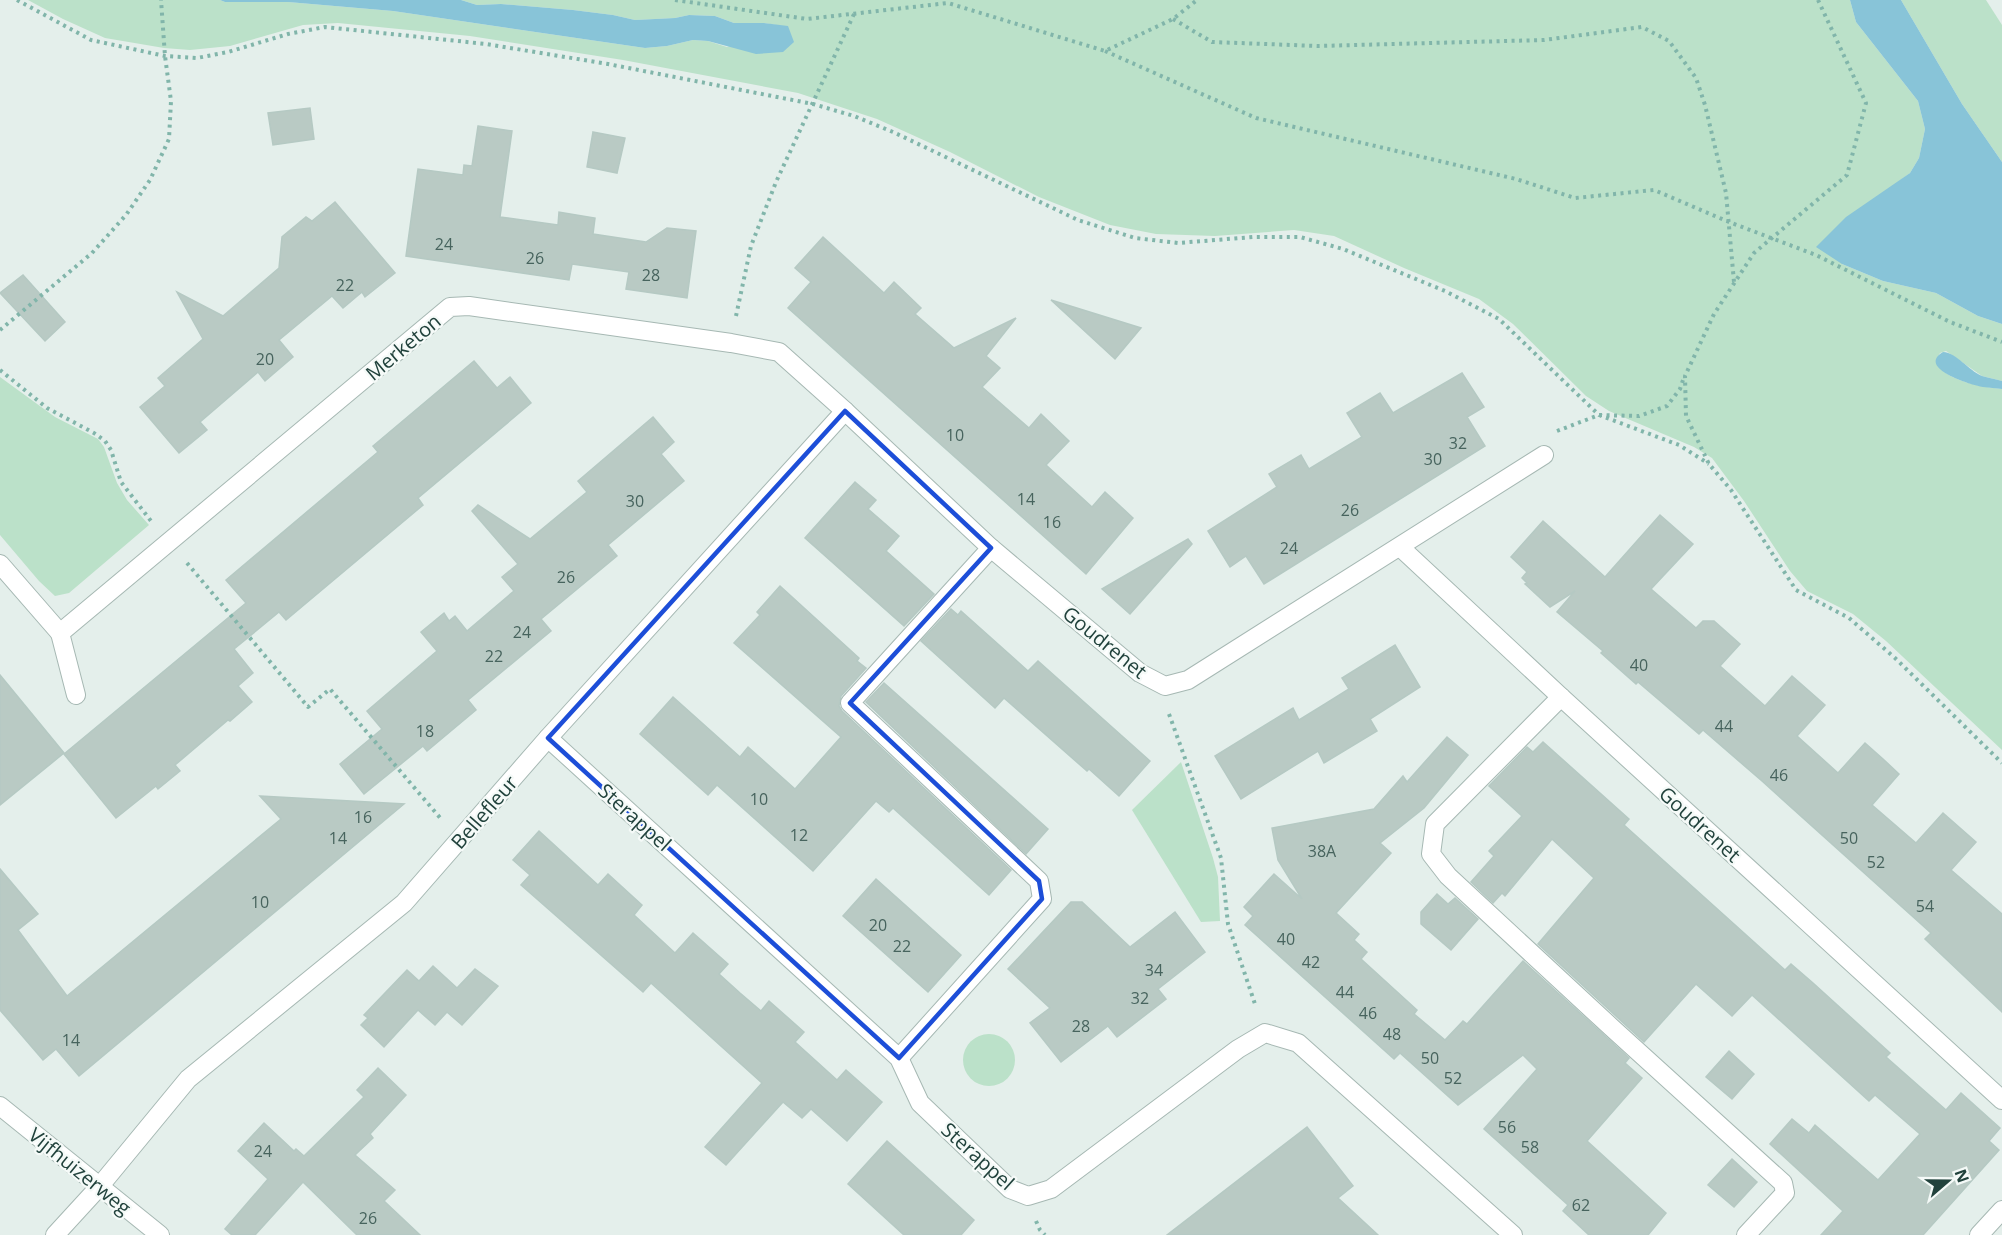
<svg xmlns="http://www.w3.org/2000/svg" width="2002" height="1235" viewBox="0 0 2002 1235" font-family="'Open Sans',sans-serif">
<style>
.green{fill:#bbe1c9}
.water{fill:#88c4d8}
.building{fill:#b9cac4;stroke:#b5c9c3;stroke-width:1.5}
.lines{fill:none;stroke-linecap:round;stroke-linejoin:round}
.minor-casing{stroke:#a6b8b3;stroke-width:20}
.path{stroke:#81b5aa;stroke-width:4;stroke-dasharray:3 4.5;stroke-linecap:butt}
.minor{stroke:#fff;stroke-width:18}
.marked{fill:none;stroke:#1d4ed8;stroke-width:4.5;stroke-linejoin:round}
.labels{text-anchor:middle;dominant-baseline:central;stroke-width:4.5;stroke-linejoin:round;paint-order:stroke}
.number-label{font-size:16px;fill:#47645e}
.street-label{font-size:20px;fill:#21423c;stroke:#f5faf8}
</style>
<rect width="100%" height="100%" fill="#e4efeb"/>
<g class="green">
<path d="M28,0H220L225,2H288L393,11L645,48L667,46L693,40L708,41L727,47L788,27L764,23H734L715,16L689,15L675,18L635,20L613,15L573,10L501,4L477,5L461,0H1850L1856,22L1918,101L1925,129L1919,158L1910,173L1882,194L1842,264L1883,281L1936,293L1978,316L2002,324V381L1982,376L1946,351L1940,353L1936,361C1943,381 1983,387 2002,389V750L1886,641L1853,614L1807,591L1790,571L1744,501L1712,458L1694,447L1609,411L1586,396L1513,324L1479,299L1404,268L1334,236L1294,230L1215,236L1156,234L1110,225L1039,197L950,152L877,119L798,93L623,60L470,36L338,23L303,25L230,46L190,50L164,48L105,38L63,19Z"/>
<polygon points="1901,0 1986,0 2002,25 2002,162 1962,104"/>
<polygon points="0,377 55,417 98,439 104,447 117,483 127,500 149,525 69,593 55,596 39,581 0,535"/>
<polygon points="1181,762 1213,858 1218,877 1220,921 1201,922 1132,810"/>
<circle cx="989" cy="1060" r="26"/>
</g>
<g class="water">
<polygon points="220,0 461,0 477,5 501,4 573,10 613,15 635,20 675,18 689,15 715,16 734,23 764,23 788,26 794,42 783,52 756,54 708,41 693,40 667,46 645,48 393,11 288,2 225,2"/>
<polygon points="1850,0 1901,0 1962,104 2002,162 2002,324 1978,316 1936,293 1883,281 1842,264 1816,247 1846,217 1910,173 1919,158 1925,129 1918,101 1856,22"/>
<path d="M1943,352C1957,353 1968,370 1982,376C1988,378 1996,379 2002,381V389C1996,388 1989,388 1983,387C1971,385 1916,368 1943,352Z"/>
</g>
<g class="building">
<polygon points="310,108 314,139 273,145 268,113"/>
<polygon points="478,126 512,131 500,217 558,225 559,212 595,218 593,234 646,242 667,228 696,231 687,298 626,289 629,272 572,264 569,280 406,256 418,169 463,175 464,165 472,166"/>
<polygon points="593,132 625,138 617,173 587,167"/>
<polygon points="335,202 395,273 365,297 362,292 343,308 332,296 279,340 293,357 265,381 258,372 200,422 207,430 179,453 140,407 165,386 158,378 203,339 177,292 223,316 279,268 282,237 306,217 312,221"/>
<polygon points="823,237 884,293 894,282 921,308 915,314 954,348 1016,318 986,356 1000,368 982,387 1029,428 1041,414 1069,441 1046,465 1092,507 1105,492 1133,518 1086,574 788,308 811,282 795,268"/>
<polygon points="23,275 65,322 45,341 0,293"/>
<polygon points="1051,300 1141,328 1115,359"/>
<polygon points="474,361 497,388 510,377 531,403 418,498 423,505 286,620 279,612 234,649 253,673 238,686 252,702 230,721 228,720 175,765 180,771 158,789 156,786 116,818 64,754 246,603 226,580 378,452 373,446"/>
<polygon points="1462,373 1484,407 1467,417 1485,446 1264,584 1246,556 1230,567 1208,531 1277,487 1269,474 1301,455 1309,469 1362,437 1347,413 1380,393 1393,413"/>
<polygon points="653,417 674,442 661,454 684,481 608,545 617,556 541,619 551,631 468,700 476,710 427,751 423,746 364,794 340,764 382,729 367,711 437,651 421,632 444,613 449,621 455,616 467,631 514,591 502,577 518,564 472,511 478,505 530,539 587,492 578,481"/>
<polygon points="855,482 876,500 868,509 899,536 886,551 934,594 904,626 805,538"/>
<polygon points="1660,515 1693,544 1651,589 1696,628 1703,621 1714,621 1740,644 1720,666 1765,706 1792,676 1825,705 1797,736 1838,773 1865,743 1883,759 1899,774 1872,805 1916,843 1943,813 1976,842 1951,870 2002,914 2002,1012 1925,939 1931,933 1762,781 1703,730 1699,734 1638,682 1636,684 1601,653 1603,651 1557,612 1575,591 1550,607 1525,584 1527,583 1522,578 1527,572 1511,557 1543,521 1605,577"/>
<polygon points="1188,539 1192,544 1130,614 1102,589"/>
<polygon points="780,586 859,658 857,661 866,668 841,696 839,706 842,711 1011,870 989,895 893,808 889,812 876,801 813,871 717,785 708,795 640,734 673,697 740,757 748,747 795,789 841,737 734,643 760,615 757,612"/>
<polygon points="951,609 958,615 961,611 1028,671 1038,661 1150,761 1119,796 1089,769 1087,771 1004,698 995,708 921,641"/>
<polygon points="1395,645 1420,687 1370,719 1377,731 1324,763 1318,751 1241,799 1215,756 1293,708 1299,720 1325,704 1349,689 1342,678"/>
<polygon points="0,675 64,753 0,805"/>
<polygon points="884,683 1048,829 1026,854 866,702"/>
<polygon points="1447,737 1468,755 1424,808 1380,843 1391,853 1336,913 1359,934 1354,940 1367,952 1361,959 1417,1010 1414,1014 1445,1040 1463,1021 1467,1024 1523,961 1629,1058 1625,1063 1642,1078 1587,1141 1666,1213 1648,1235 1589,1235 1563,1211 1568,1205 1484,1129 1537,1069 1523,1055 1458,1105 1400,1053 1394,1059 1245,925 1253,916 1244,907 1274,874 1302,899 1278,860 1272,828 1374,809 1403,776 1407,782"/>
<polygon points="1543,742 1629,819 1624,825 1785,970 1791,964 1813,983 1890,1053 1886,1057 1946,1110 1961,1093 2000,1128 1989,1141 1999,1150 1923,1235 1821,1235 1843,1211 1770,1144 1792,1119 1809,1133 1815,1125 1878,1180 1920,1134 1875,1095 1869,1101 1752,995 1732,1016 1696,984 1644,1042 1538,944 1594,878 1552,839 1505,896 1502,893 1493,903 1471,882 1494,856 1489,851 1522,816 1489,786 1527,747 1533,752"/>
<polygon points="260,796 404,804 79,1076 56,1049 43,1060 0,1010 0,869 38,914 18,930 67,996 281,819"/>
<polygon points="539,831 598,885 608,874 642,905 634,915 675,953 693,933 728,964 719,974 740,993 761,1011 769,1001 804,1032 795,1042 837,1080 846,1070 882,1102 847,1141 811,1109 802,1118 783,1102 726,1165 705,1147 762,1083 651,983 643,992 521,885 530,875 513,860"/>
<polygon points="876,879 961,955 928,992 843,916"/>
<polygon points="1437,894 1448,904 1455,898 1478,919 1451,950 1421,924 1421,912"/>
<polygon points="1071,902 1082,902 1130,947 1175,912 1205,952 1158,989 1166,999 1117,1037 1108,1026 1061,1062 1030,1023 1050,1008 1008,969"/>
<polygon points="433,966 457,988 475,969 498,986 462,1025 447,1012 435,1025 418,1010 384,1047 361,1025 368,1018 364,1015 407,970 419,981"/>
<polygon points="1729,1051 1754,1074 1732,1099 1706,1077"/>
<polygon points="378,1068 406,1095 370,1134 373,1138 355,1155 395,1190 384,1201 420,1235 357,1235 303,1182 255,1235 232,1235 225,1229 268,1179 238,1151 264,1123 294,1151 296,1149 304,1156 364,1097 357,1090"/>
<polygon points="1307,1127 1353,1186 1338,1198 1378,1235 1167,1235"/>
<polygon points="887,1141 974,1220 961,1235 904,1235 848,1184"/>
<polygon points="1732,1159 1757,1182 1734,1207 1708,1185"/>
</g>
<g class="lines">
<g class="minor-casing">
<g id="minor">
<polyline points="1400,547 1561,697 2002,1100"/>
<polyline points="0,564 60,633"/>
<polyline points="76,695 60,633 450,307 469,306 731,343 779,352 845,411 991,548 1140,673 1165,686 1188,680 1544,455"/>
<polyline points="1561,697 1435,824 1431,854 1448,876 1611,1027 1783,1183 1785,1193 1746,1235"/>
<polyline points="548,738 899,1058 920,1103 1010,1189 1028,1196 1051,1189 1238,1049 1265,1033 1298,1043 1513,1235"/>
<polyline points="899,1058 1042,899 1039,881 850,703 991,548"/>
<polyline points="0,1106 160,1235"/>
<polyline points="55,1235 99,1187 188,1079 404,903 548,738 845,411"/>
<polyline points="1979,1235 2002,1210"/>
</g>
</g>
<g class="path">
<polyline points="17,0 91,40 165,56 197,58 228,52 288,34 325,27 486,44 608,64 813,104 854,116 893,132 1078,220 1135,238 1178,243 1253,237 1300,237 1343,249 1445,291 1499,319 1599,415 1679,445 1709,464"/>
<polyline points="675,0 807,19 948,3 1105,51 1173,19 1197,0"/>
<polyline points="1818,0 1866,103 1847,175 1754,253 1714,314 1685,376 1686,416 1709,464 1731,490 1796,590 1849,618 1895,658 2002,763"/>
<polyline points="1173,19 1212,42 1318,46 1544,40 1642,27 1669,41 1696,78 1705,105 1726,193 1734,282"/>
<polyline points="1105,51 1256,118 1516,179 1575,198 1654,190 1729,222 1816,255 1950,322 2002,342"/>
<polyline points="736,316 751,246 776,182 854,14"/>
<polyline points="0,330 92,253 126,215 150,180 169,139 171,101 165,56 161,0"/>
<polyline points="0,370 47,408 94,433 105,441 111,450 121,482 151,521"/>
<polyline points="1557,431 1599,415 1639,416 1667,406 1680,389 1683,380"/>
<polyline points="187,563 308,707 330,689 442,820"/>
<polyline points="1169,714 1221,858 1228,924 1256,1007"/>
<polyline points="1036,1221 1040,1230 1045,1235"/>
</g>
<use href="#minor" class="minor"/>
</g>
<path class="marked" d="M845,411L991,548L850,703L1039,881L1042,899L899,1058L548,738Z"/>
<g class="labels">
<g class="number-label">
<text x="444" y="244">24</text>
<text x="535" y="258">26</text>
<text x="651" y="275">28</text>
<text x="345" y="285">22</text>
<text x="265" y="359">20</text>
<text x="955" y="435">10</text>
<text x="1458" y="443">32</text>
<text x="1433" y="459">30</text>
<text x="1026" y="499">14</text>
<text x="635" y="501">30</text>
<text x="1350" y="510">26</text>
<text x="1052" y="522">16</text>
<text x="1289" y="548">24</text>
<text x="566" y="577">26</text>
<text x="522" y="632">24</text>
<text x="494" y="656">22</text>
<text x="1639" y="665">40</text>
<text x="1724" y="726">44</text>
<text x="425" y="731">18</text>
<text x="1779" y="775">46</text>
<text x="759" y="799">10</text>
<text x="363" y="817">16</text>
<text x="799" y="835">12</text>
<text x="338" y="838">14</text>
<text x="1849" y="838">50</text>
<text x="1322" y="851">38A</text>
<text x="1876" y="862">52</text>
<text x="260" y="902">10</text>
<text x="1925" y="906">54</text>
<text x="878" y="925">20</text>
<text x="1286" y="939">40</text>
<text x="902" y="946">22</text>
<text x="1311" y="962">42</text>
<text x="1154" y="970">34</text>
<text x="1345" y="992">44</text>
<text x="1140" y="998">32</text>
<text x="1368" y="1013">46</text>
<text x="1081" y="1026">28</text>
<text x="1392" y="1034">48</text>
<text x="71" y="1040">14</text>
<text x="1430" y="1058">50</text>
<text x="1453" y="1078">52</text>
<text x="1507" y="1127">56</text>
<text x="1530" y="1147">58</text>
<text x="263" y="1151">24</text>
<text x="1581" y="1205">62</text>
<text x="368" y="1218">26</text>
</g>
<g class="street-label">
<text transform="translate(403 347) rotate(-40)">Merketon</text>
<text transform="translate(1105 642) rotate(39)">Goudrenet</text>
<text transform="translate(484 812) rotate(-49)">Bellefleur</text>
<text transform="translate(635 817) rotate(42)">Sterappel</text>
<text transform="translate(1700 824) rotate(42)">Goudrenet</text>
<text transform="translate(978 1156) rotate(42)">Sterappel</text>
<text transform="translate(80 1171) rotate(39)">Vijfhuizerweg</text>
</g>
</g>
<g transform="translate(1948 1181) rotate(70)" stroke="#f5faf8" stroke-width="4.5" paint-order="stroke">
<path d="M0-4.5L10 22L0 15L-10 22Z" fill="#21423c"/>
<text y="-9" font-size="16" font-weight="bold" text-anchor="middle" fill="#21423c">N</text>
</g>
</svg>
